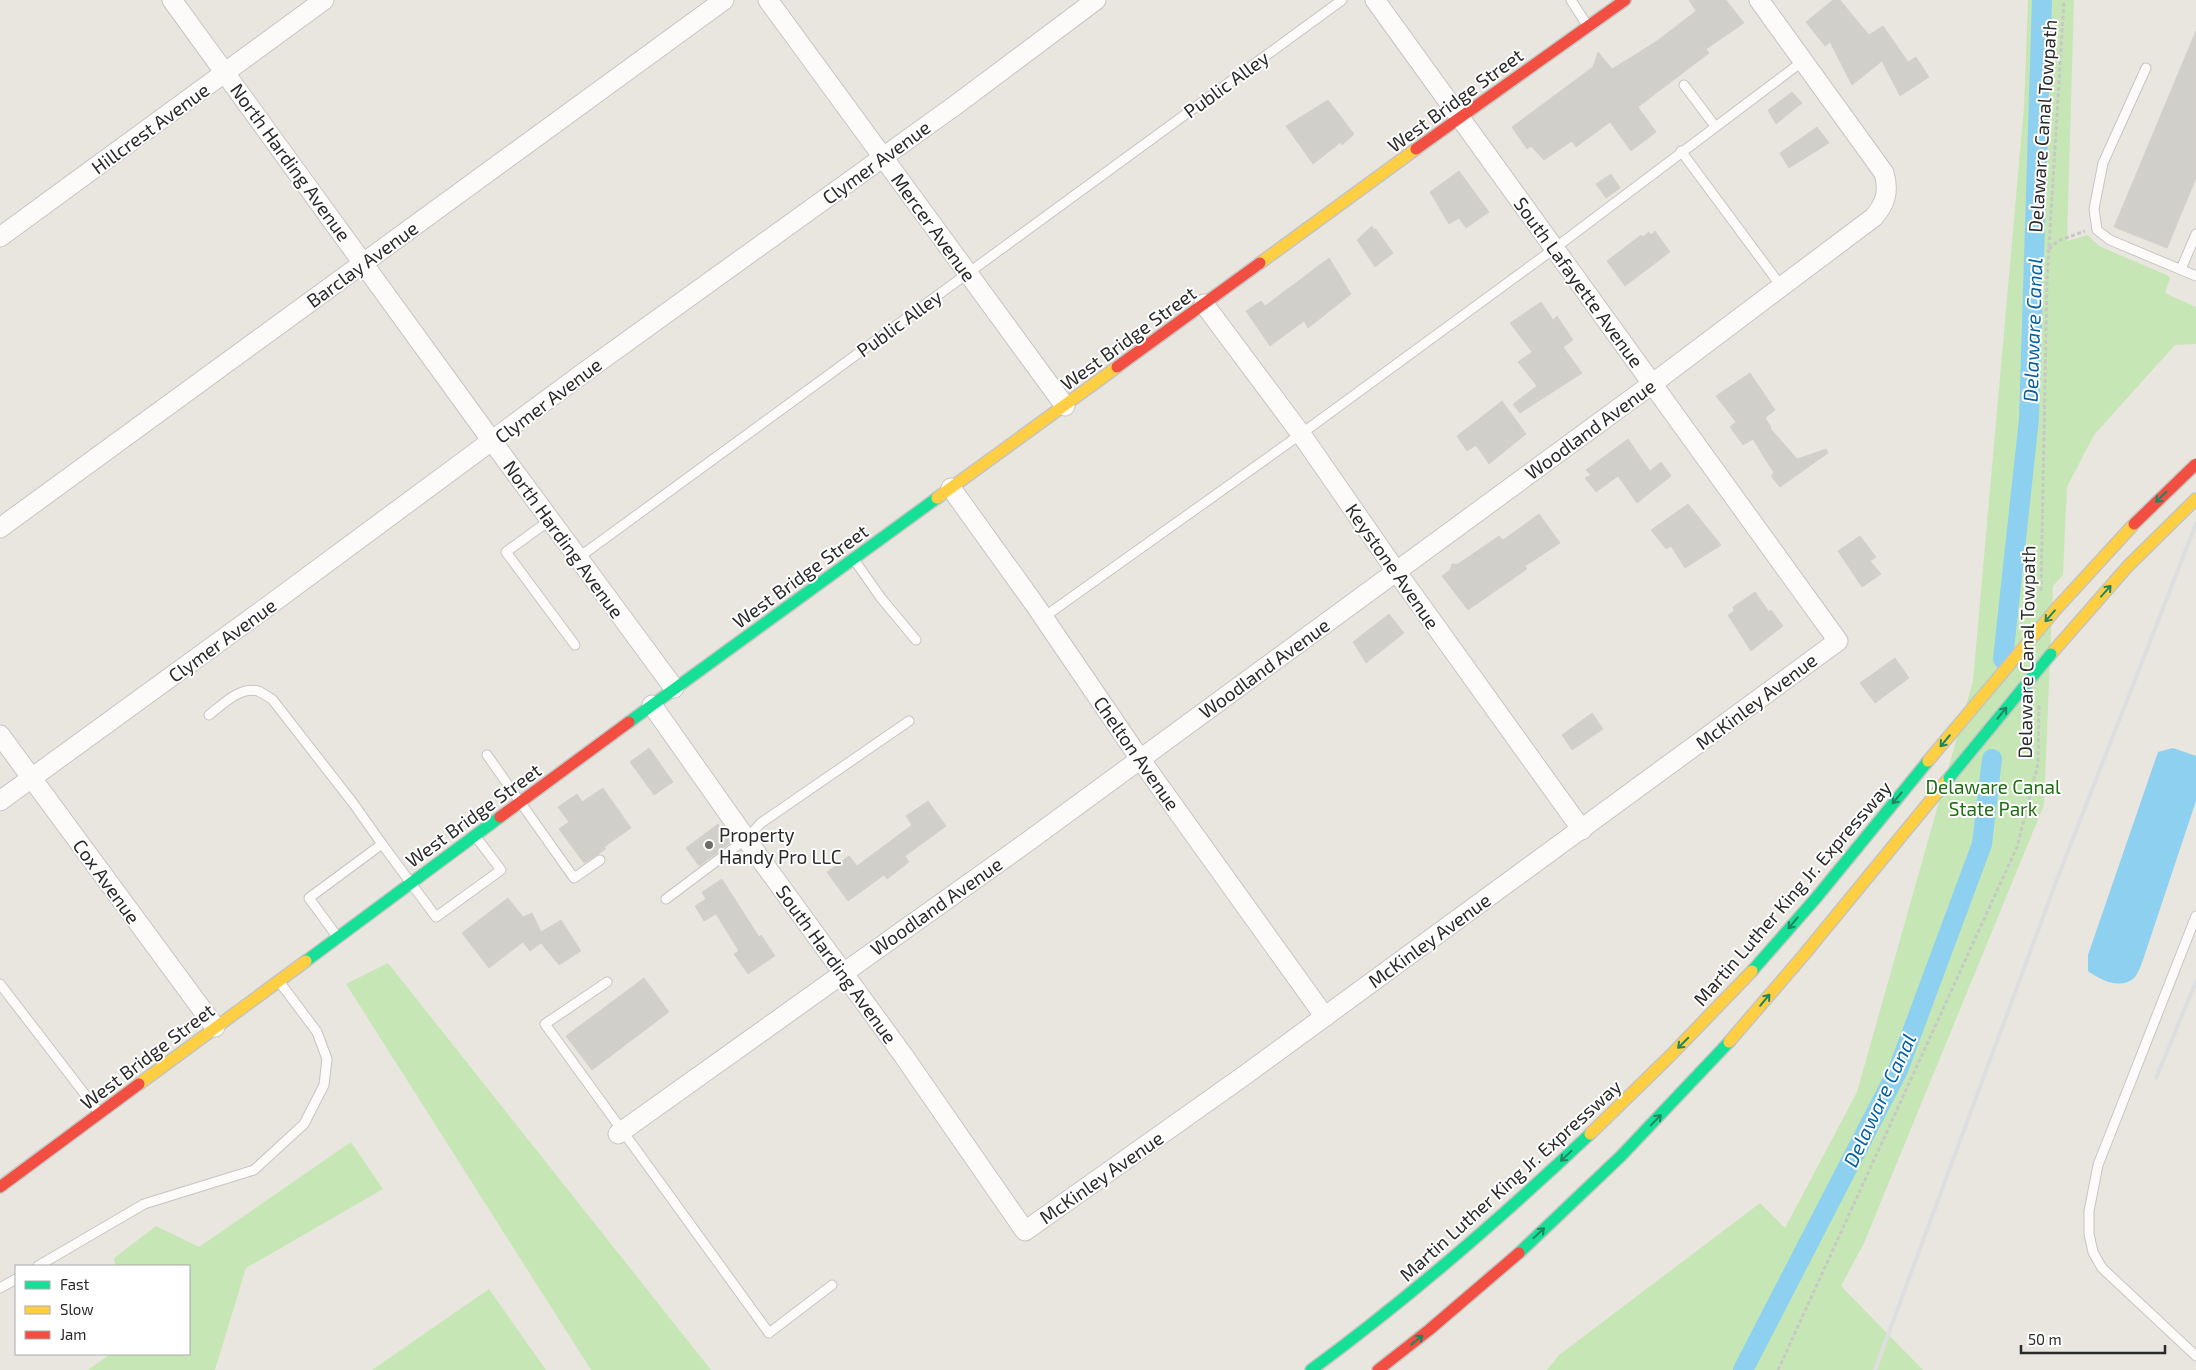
<svg xmlns="http://www.w3.org/2000/svg" width="2196" height="1370" viewBox="0 0 2196 1370" font-family="'Exo 2',sans-serif">
<style>
.green{fill:#c6e7b5}
.water{fill:#8dd0f0}
.lines{fill:none;stroke-linecap:round;stroke-linejoin:round}
.canal{stroke:#8dd0f0;stroke-width:20}
.building{fill:#d1cfca;stroke:#d4d1cb}
.lane-casing{stroke:#c6c5c5;stroke-width:11}
.street-casing{stroke:#c6c5c5;stroke-width:21}
.fast-casing{stroke:#c4c4c1;stroke-width:14}
.slow-casing{stroke:#c4c4c1;stroke-width:14}
.jam-casing{stroke:#c4c4c1;stroke-width:14}
.path{stroke:#c8c8c7;stroke-width:3;stroke-dasharray:4 2.5;stroke-linecap:butt}
.lane{stroke:#fcfbfa;stroke-width:9}
.street{stroke:#fcfbfa;stroke-width:19}
.fast{stroke:#16e098;stroke-width:11}
.slow{stroke:#ffcf43;stroke-width:11}
.jam{stroke:#f24e42;stroke-width:11}
.rail{stroke:#dddedf;stroke-width:4}
.fast-bridge-casing{stroke:#c4c4c1;stroke-width:14;stroke-linecap:butt}
.slow-bridge-casing{stroke:#c4c4c1;stroke-width:14;stroke-linecap:butt}
.jam-bridge-casing{stroke:#c4c4c1;stroke-width:14;stroke-linecap:butt}
.fast-bridge{stroke:#16e098;stroke-width:11}
.slow-bridge{stroke:#ffcf43;stroke-width:11}
.jam-bridge{stroke:#f24e42;stroke-width:11}
.oneway{stroke:#208561}
.poi-dot{fill:#6d6c69;stroke:#fff;stroke-width:2}
.labels{text-anchor:middle;dominant-baseline:central;stroke-width:4;stroke-linejoin:round;paint-order:stroke}
.street-label{font-size:19px;fill:#2a2a2a;stroke:#fff}
.park-label{font-size:19px;fill:#206d14;stroke:#fff}
.poi-label{font-size:19px;fill:#2a2a2a;stroke:#fff;text-anchor:start}
.water-label{font-size:20px;font-style:italic;fill:#0362a5;stroke:#fff}
</style>
<rect width="100%" height="100%" fill="#e9e6df"/>
<g class="green">
<polygon points="2028,0 2074,0 2067,241 2088,235 2099,246 2169,276 2170,278 2165,293 2196,307 2196,344 2175,345 2094,435 2067,487 2063,575 2053,586 2044,805 1864,1243 1841,1286 1923,1370 1547,1370 1559,1355 1760,1203 1785,1228 1857,1092 1973,681 2024,107"/>
<polygon points="388,963 711,1370 591,1370 346,984"/>
<polygon points="351,1142 383,1189 246,1268 215,1370 88,1370 110,1354 189,1354 189,1266 115,1266 114,1258 156,1226 199,1247"/>
<polygon points="489,1289 546,1370 372,1370"/>
</g>
<path class="water" d="M2173,748L2196,756V801L2143,960C2141,965 2138,974 2134,978C2121,990 2100,980 2088,971V955L2158,752Z"/>
<g class="lines">
<g class="canal">
<polyline points="2003,659 2029,419 2042,0"/>
<polyline points="1743,1370 1898,1070 1982,844 1992,759"/>
</g>
</g>
<g class="building">
<polygon points="1689,0 1726,0 1744,23 1706,49 1709,53 1638,107 1656,132 1631,151 1610,122 1576,147 1572,141 1544,160 1531,146 1527,149 1512,127 1593,67 1598,52 1612,69 1657,41 1696,11"/>
<polygon points="1833,0 1840,0 1869,35 1883,26 1908,62 1916,57 1929,77 1900,96 1882,61 1852,85 1830,42 1825,46 1806,22"/>
<polygon points="2196,31 2196,178 2167,248 2114,227"/>
<polygon points="1792,92 1802,103 1776,124 1768,110"/>
<polygon points="1328,100 1354,134 1342,145 1341,142 1313,164 1286,126"/>
<polygon points="1817,127 1829,143 1789,168 1780,153"/>
<polygon points="1459,171 1489,212 1466,228 1459,218 1449,224 1430,192"/>
<polygon points="1611,174 1620,188 1606,198 1596,184"/>
<polygon points="1372,226 1374,230 1376,229 1393,253 1375,267 1357,240"/>
<polygon points="1655,231 1670,252 1625,286 1607,261 1641,235 1643,237 1649,232 1651,235"/>
<polygon points="1329,258 1351,294 1308,328 1304,321 1270,346 1246,311 1261,301 1265,306"/>
<polygon points="1541,302 1553,320 1557,316 1573,340 1563,347 1582,373 1520,413 1513,404 1537,386 1518,362 1532,352 1510,323"/>
<polygon points="1750,373 1775,410 1765,418 1771,427 1770,428 1797,459 1826,449 1828,453 1780,487 1771,476 1774,473 1753,439 1743,445 1730,427 1736,422 1716,396"/>
<polygon points="1502,401 1526,434 1489,464 1476,445 1467,451 1457,436"/>
<polygon points="1628,439 1650,471 1661,462 1671,476 1637,503 1618,476 1596,492 1585,478 1591,475 1586,470"/>
<polygon points="1688,504 1721,545 1685,568 1671,546 1666,549 1651,530"/>
<polygon points="1539,514 1560,543 1525,566 1527,569 1468,610 1442,576 1450,570 1452,564 1458,564 1499,536 1503,540"/>
<polygon points="1860,536 1876,557 1870,561 1881,574 1862,587 1838,551"/>
<polygon points="1755,592 1769,612 1771,610 1783,626 1751,651 1728,615 1734,611 1733,607"/>
<polygon points="1389,614 1404,633 1366,663 1353,642"/>
<polygon points="1895,658 1909,678 1875,703 1860,683"/>
<polygon points="1592,713 1603,729 1572,750 1562,735"/>
<polygon points="649,748 673,782 654,795 630,762"/>
<polygon points="603,788 631,828 604,847 606,849 584,863 559,829 569,822 558,807 577,794 582,802"/>
<polygon points="928,801 946,826 905,856 909,862 887,879 884,875 848,901 827,872 849,856 857,866 912,825 906,816"/>
<polygon points="718,824 731,842 699,866 686,848"/>
<polygon points="722,879 759,937 761,935 775,956 748,974 734,954 739,951 716,914 704,921 695,906 706,899 702,892"/>
<polygon points="508,898 523,917 532,913 541,932 561,920 581,951 559,965 541,943 530,951 523,942 489,968 462,933"/>
<polygon points="644,978 669,1012 592,1070 566,1036"/>
</g>
<g class="lines">
<g class="lane-casing">
<g id="lane">
<polyline points="1571,0 1587,25"/>
<polyline points="2146,68 2103,163 2094,209 2097,230 2110,240 2196,276"/>
<polyline points="1684,85 1715,126"/>
<polyline points="1681,151 1781,286"/>
<polyline points="2181,269 2196,234"/>
<polyline points="550,520 506,552 575,645"/>
<polyline points="578,558 1342,0"/>
<polyline points="855,561 881,598 916,640"/>
<polyline points="1044,617 1301,434 1555,248 1803,61"/>
<path d="M209,715C222,705 240,686 258,691C263,693 268,697 272,699L353,803L382,844"/>
<polyline points="487,755 574,878 600,860"/>
<polyline points="666,899 746,839 761,823 909,721"/>
<polyline points="2196,916 2098,1165 2089,1211 2089,1234 2093,1252 2102,1268 2196,1356"/>
<polyline points="336,935 309,898 382,844 436,917 501,870 476,837"/>
<polyline points="607,982 545,1024 769,1333 832,1285"/>
<polyline points="0,984 97,1110"/>
<polyline points="38,1266 144,1204 254,1170 304,1124 324,1085 327,1059 317,1032 281,984"/>
<polyline points="0,1288 16,1279"/>
</g>
</g>
<g class="street-casing">
<g id="street">
<polyline points="172,0 492,441 674,688"/>
<polyline points="768,0 1065,406"/>
<polyline points="0,237 324,0"/>
<polyline points="1204,304 1301,434 1396,571 1582,830"/>
<polyline points="951,488 1033,602 1140,759 1325,1017"/>
<polyline points="0,528 724,0"/>
<polyline points="652,705 759,857 903,1055 1025,1231 1245,1075 1838,641 1375,0"/>
<polyline points="0,735 215,1027"/>
<polyline points="0,801 260,612 586,371 957,104 1096,0"/>
<path d="M618,1134L1030,840L1652,384L1874,217C1886,203 1889,191 1884,173L1759,0"/>
</g>
</g>
<g class="fast-casing">
<g id="fast">
<polyline points="629,722 937,498"/>
<polyline points="306,961 500,817"/>
<polyline points="1752,971 1816,898 1928,761"/>
<polyline points="1519,1253 1621,1156 1729,1042"/>
<path d="M1311,1370C1409,1298 1501,1218 1590,1134"/>
</g>
</g>
<g class="slow-casing">
<g id="slow">
<polyline points="1260,263 1416,149"/>
<polyline points="937,498 1117,367"/>
<polyline points="2051,654 2128,566 2196,499"/>
<polyline points="1729,1042 1803,956 1949,778"/>
<polyline points="139,1084 306,961"/>
<polyline points="1590,1134 1671,1055 1752,971"/>
</g>
</g>
<g class="jam-casing">
<g id="jam">
<polyline points="1416,149 1625,0"/>
<polyline points="1117,367 1260,263"/>
<polyline points="500,817 629,722"/>
<polyline points="0,1187 139,1084"/>
<polyline points="1378,1370 1429,1330 1519,1253"/>
</g>
</g>
<g class="path">
<polyline points="2049,249 2058,241 2085,231"/>
<polyline points="2041,591 2047,279 2064,0"/>
<polyline points="1778,1370 2017,847 2038,764 2039,705"/>
</g>
<use href="#lane" class="lane"/>
<use href="#street" class="street"/>
<use href="#fast" class="fast"/>
<use href="#slow" class="slow"/>
<use href="#jam" class="jam"/>
<g class="rail">
<polyline points="2156,1078 2196,982"/>
<polyline points="1875,1370 2059,874 2196,524"/>
</g>
<g class="fast-bridge-casing">
<polyline id="fast-bridge" points="1949,778 2051,654"/>
</g>
<g class="slow-bridge-casing">
<polyline id="slow-bridge" points="1928,761 2057,608 2134,524"/>
</g>
<g class="jam-bridge-casing">
<polyline id="jam-bridge" points="2134,524 2196,464"/>
</g>
<use href="#fast-bridge" class="fast-bridge"/>
<use href="#slow-bridge" class="slow-bridge"/>
<use href="#jam-bridge" class="jam-bridge"/>
</g>
<defs><path id="oneway-shaft" d="M-6 0H5M1.5-3L5.5 0L1.5 3" fill="none" stroke-width="1.6" stroke-linecap="round" stroke-linejoin="round" transform="scale(1.25)"/></defs>
<g class="oneway">
<use href="#oneway-shaft" transform="translate(2161 497) rotate(136)"/>
<use href="#oneway-shaft" transform="translate(2106 591) rotate(-48)"/>
<use href="#oneway-shaft" transform="translate(2050 616) rotate(131)"/>
<use href="#oneway-shaft" transform="translate(2002 713) rotate(-51)"/>
<use href="#oneway-shaft" transform="translate(1945 741) rotate(130)"/>
<use href="#oneway-shaft" transform="translate(1897 798) rotate(130)"/>
<use href="#oneway-shaft" transform="translate(1793 923) rotate(130)"/>
<use href="#oneway-shaft" transform="translate(1765 1000) rotate(-50)"/>
<use href="#oneway-shaft" transform="translate(1683 1043) rotate(135)"/>
<use href="#oneway-shaft" transform="translate(1656 1120) rotate(-46)"/>
<use href="#oneway-shaft" transform="translate(1566 1156) rotate(137)"/>
<use href="#oneway-shaft" transform="translate(1539 1233) rotate(-43)"/>
<use href="#oneway-shaft" transform="translate(1417 1340) rotate(-39)"/>
</g>
<circle class="poi-dot" cx="709" cy="845" r="5"/>
<g class="labels">
<g class="street-label">
<text transform="translate(1226 84) rotate(-36)">Public Alley</text>
<text transform="translate(1455 100) rotate(-36)">West Bridge Street</text>
<text transform="translate(2042 126) rotate(-86)">Delaware Canal Towpath</text>
<text transform="translate(150 128) rotate(-36)">Hillcrest Avenue</text>
<text transform="translate(291 162) rotate(54)">North Harding Avenue</text>
<text transform="translate(876 162) rotate(-36)">Clymer Avenue</text>
<text transform="translate(934 227) rotate(54)">Mercer Avenue</text>
<text transform="translate(362 264) rotate(-36)">Barclay Avenue</text>
<text transform="translate(1579 282) rotate(54)">South Lafayette Avenue</text>
<text transform="translate(899 323) rotate(-36)">Public Alley</text>
<text transform="translate(1128 338) rotate(-36)">West Bridge Street</text>
<text transform="translate(548 400) rotate(-37)">Clymer Avenue</text>
<text transform="translate(1590 429) rotate(-36)">Woodland Avenue</text>
<text transform="translate(564 539) rotate(54)">North Harding Avenue</text>
<text transform="translate(1393 566) rotate(55)">Keystone Avenue</text>
<text transform="translate(800 576) rotate(-36)">West Bridge Street</text>
<text transform="translate(222 640) rotate(-36)">Clymer Avenue</text>
<text transform="translate(2026 652) rotate(-89)">Delaware Canal Towpath</text>
<text transform="translate(1264 668) rotate(-36)">Woodland Avenue</text>
<text transform="translate(1756 701) rotate(-37)">McKinley Avenue</text>
<text transform="translate(1137 753) rotate(55)">Chelton Avenue</text>
<text transform="translate(473 815) rotate(-36)">West Bridge Street</text>
<text transform="translate(107 881) rotate(54)">Cox Avenue</text>
<text transform="translate(1792 893) rotate(-49)">Martin Luther King Jr. Expressway</text>
<text transform="translate(936 906) rotate(-35)">Woodland Avenue</text>
<text transform="translate(1429 940) rotate(-36)">McKinley Avenue</text>
<text transform="translate(837 964) rotate(54)">South Harding Avenue</text>
<text transform="translate(147 1056) rotate(-37)">West Bridge Street</text>
<text transform="translate(1101 1177) rotate(-35)">McKinley Avenue</text>
<text transform="translate(1510 1180) rotate(-42)">Martin Luther King Jr. Expressway</text>
</g>
<g class="park-label">
<text x="1993" y="786">Delaware Canal<tspan x="1993" dy="22">State Park</tspan></text>
</g>
<g class="poi-label">
<text x="719" y="834">Property<tspan x="719" dy="22">Handy Pro LLC</tspan></text>
</g>
<g class="water-label">
<text transform="translate(2032 330) rotate(-88)">Delaware Canal</text>
<text transform="translate(1879 1100) rotate(-65)">Delaware Canal</text>
</g>
</g>
<rect x="15" y="1265" width="175" height="90" fill="#ffffff" stroke="#aaaaaa"/>
<rect x="25" y="1281" width="25" height="8" fill="#16e098" stroke="#aaaaaa"/>
<text x="60" y="1290" font-size="15" fill="#2a2a2a">Fast</text>
<rect x="25" y="1306" width="25" height="8" fill="#ffcf43" stroke="#aaaaaa"/>
<text x="60" y="1315" font-size="15" fill="#2a2a2a">Slow</text>
<rect x="25" y="1331" width="25" height="8" fill="#f24e42" stroke="#aaaaaa"/>
<text x="60" y="1340" font-size="15" fill="#2a2a2a">Jam</text>
<path d="M2021 1345v8h144v-8" fill="none" stroke="#2a2a2a" stroke-width="2.5"/>
<text x="2028" y="1345" font-size="15" fill="#2a2a2a" stroke="#ffffff" stroke-width="4" paint-order="stroke">50 m</text>
</svg>
